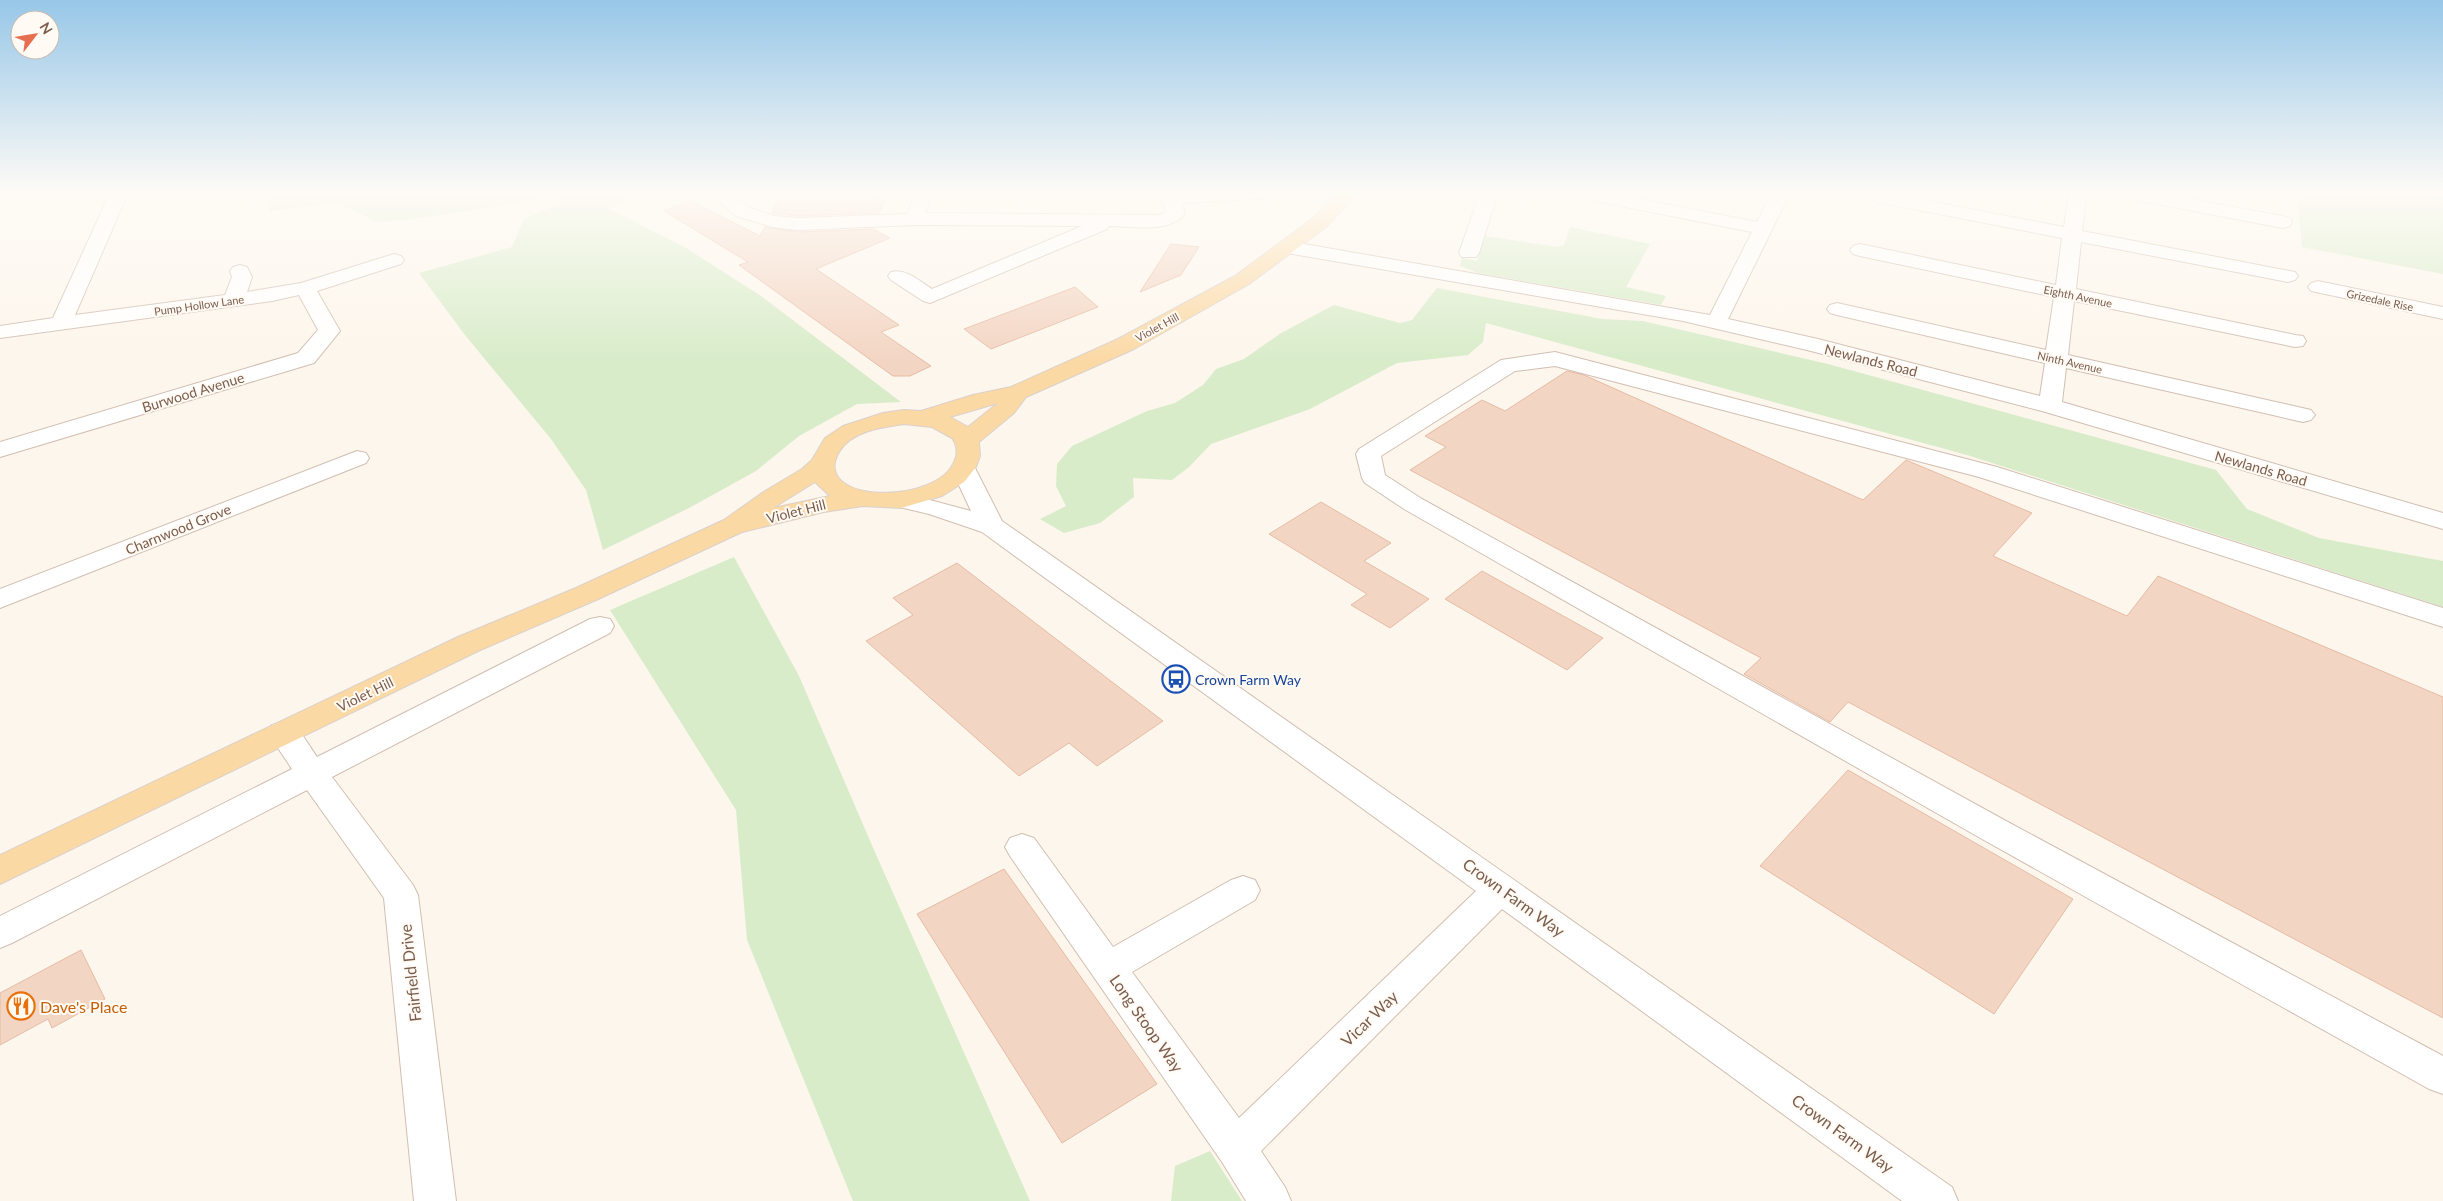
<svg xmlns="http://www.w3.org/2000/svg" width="2443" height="1201" viewBox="0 0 2443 1201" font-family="Lato,sans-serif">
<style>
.green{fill:#d8ecc9}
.building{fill:#f3d5c3;stroke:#e6bba3}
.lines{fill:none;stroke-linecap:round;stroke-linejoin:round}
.minor-casing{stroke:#d1beb0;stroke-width:2}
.major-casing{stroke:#dad1cd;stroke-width:2}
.minor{fill:#fff;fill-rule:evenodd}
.major{fill:#fbd9a5;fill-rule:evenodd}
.labels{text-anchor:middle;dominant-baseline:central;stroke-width:4;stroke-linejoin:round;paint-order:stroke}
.far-street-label{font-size:11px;fill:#7a5c4d;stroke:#fffaf3}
.street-label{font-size:14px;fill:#7a5c4d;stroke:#fffaf3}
.transit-label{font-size:14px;fill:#164399;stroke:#fffaf3;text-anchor:start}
.near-street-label{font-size:16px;fill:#7a5c4d;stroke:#fffaf3}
.near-food-label{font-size:16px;fill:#c56008;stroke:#fffaf3;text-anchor:start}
</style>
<rect width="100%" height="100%" fill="#fdf6ec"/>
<g class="green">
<polygon points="267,193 643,193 607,208 686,248 761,296 901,402 857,404 799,436 756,471 689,508 603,550 586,490 551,439 465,335 419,273 512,247 524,219 564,202 555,197 426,217 378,222 337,203 270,211"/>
<polygon points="2297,193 2443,193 2443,274 2302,247"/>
<polygon points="1570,227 1650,244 1626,287 1666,296 1661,305 1478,273 1460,266 1462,258 1477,261 1485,236 1558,247 1564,245"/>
<polygon points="1437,288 1602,319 1643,321 1828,364 2216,470 2247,509 2319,538 2443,561 2443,607 1967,455 1486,323 1483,342 1468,355 1397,363 1310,409 1211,444 1189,467 1172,480 1133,478 1134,497 1100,523 1064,533 1040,519 1066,506 1056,486 1057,464 1072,446 1147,411 1175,403 1203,385 1216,369 1244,359 1281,333 1334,305 1400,323 1412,320"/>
<polygon points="734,557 799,676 874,850 1030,1201 853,1201 747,940 736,810 610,610"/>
<polygon points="1210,1151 1242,1201 1171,1201 1175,1166"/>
</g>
<g class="building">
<polygon points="800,193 870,193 869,196 886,196 879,213 798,216 772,213 781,195 799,195"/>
<polygon points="691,201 760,236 765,227 798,232 873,229 890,238 816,269 899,325 881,332 931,366 910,376 893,376 739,265 748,262 664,211"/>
<polygon points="1171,244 1199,247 1181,275 1140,292"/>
<polygon points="1075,287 1098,307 991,349 964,329"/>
<polygon points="1567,371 1584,375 1863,500 1906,460 2032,513 1993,556 2127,616 2158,576 2443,697 2443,1018 1848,702 1830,722 1744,674 1761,658 1410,470 1446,447 1425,436 1482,400 1505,411"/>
<polygon points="1321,502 1391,543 1364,561 1429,599 1390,628 1351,605 1367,594 1269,534"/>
<polygon points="957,563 1163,721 1097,766 1069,743 1019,776 866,641 913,615 893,598"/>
<polygon points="1482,571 1603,638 1567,670 1445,599"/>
<polygon points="1848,770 2073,899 1994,1014 1760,866"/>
<polygon points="1004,869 1157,1084 1062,1143 917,914"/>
<polygon points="81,950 105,999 52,1028 48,1019 0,1045 0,993"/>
</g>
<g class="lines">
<g class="minor-casing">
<g id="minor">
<polygon points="110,193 128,193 75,315 225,295 232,277 230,271 233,267 240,265 247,267 252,277 247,292 301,283 394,254 401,256 404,260 401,264 317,291 340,331 314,363 0,457 0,442 298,353 318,330 299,295 272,301 0,338 0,326 53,318"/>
<path d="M709,193H730L750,208L774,216L798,218L907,214L915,193H933L925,213L1159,215L1166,212L1159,193H1281L1278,197L1272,198L1181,203L1185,213C1171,234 1131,226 1109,226L1107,229L930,303L923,301L891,280L888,276L891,272C906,268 919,281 932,289L1082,226L914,225L798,230L772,227L736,216Z"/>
<polygon points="1480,193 1498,193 1479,253 1476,257 1462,257 1459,253"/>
<polygon points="1571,193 1610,193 1757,222 1772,193 1790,193 1728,319 1818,339 2040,396 2045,363 1837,315 1830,313 1827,309 1830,305 1837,303 2046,350 2054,297 1860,256 1853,254 1850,250 1853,246 1860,244 2056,285 2062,238 1882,203 1876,202 1873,198 1876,194 1886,193 2064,227 2069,193 2087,193 2082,231 2295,272 2298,276 2295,280 2288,282 2081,242 2076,289 2295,335 2303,336 2306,341 2303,346 2295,347 2074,301 2068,355 2311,410 2315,415 2311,420 2303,422 2066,368 2062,402 2443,513 2443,529 2042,411 1807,350 1683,321 1287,253 1280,251 1277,247 1280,243 1287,241 1710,315 1752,232 1580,198 1574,197"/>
<polygon points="2116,193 2157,193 2283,216 2290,218 2292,222 2290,226 2283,228 2125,198 2119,197"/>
<polygon points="2318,281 2443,307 2443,319 2311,291 2308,287 2311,283"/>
<polygon points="1555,352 1997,467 2443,608 2443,627 1979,477 1555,366 1515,371 1381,456 1385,475 1422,499 2006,821 2443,1056 2443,1094 2429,1089 1982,839 1404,509 1365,483 1362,478 1356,454 1359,449 1501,360"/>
<polygon points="357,451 366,453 369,458 366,463 0,608 0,589"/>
<polygon points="963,461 972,463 975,468 1002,521 1952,1187 1958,1201 1902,1201 1502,909 1261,1151 1285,1187 1291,1201 1246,1201 1222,1162 1010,856 1005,847 1010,838 1022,834 1034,838 1113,947 1231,880 1243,876 1255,880 1260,890 1255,900 1132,972 1239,1118 1476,891 982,532 929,514 891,505 887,500 891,495 900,492 971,511 951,468 954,463"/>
<path d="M600,617L610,619L614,626L610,633L332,777L413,885L418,895L456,1201H414L384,898L307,790L12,943L0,948V916L292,769L268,733L272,725C297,718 304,739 317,757L590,619Z"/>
</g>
</g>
<g class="major-casing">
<path id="major" d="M1338,193H1358L1326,227L1249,284L1134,349L1026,397L1014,413L979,442L980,456L976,467L964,482L942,496L901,508L863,506L824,512L742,532L596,600L478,651L0,884V855L458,637L576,588L724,520L765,491L802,469L812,460L825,438L843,426L883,413L904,410L921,411L973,395L1011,387L1118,339L1235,276L1312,219ZM998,403L968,427L950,417ZM904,424L932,427L952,438C957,445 958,452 955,460C939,506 809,504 839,452C851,431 883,427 904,424ZM815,482L830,496L773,508Z"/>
</g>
<use href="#minor" class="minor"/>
<use href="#major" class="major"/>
</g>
<linearGradient id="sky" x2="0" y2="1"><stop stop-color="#97c7e8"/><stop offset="0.53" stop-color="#fefbf6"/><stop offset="1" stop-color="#fefbf6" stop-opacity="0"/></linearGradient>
<rect width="2443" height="362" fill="url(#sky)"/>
<defs>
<g id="bus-ring" transform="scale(1.4375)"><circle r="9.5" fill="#fffaf3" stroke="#1a4fb4" stroke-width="1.5"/><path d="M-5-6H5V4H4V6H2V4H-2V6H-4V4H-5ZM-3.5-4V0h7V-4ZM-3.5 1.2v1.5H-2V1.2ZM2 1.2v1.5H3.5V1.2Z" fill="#1a4fb4"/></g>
<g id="restaurant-ring" transform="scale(1.4375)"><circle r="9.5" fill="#fffaf3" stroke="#e8710a" stroke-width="1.5"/><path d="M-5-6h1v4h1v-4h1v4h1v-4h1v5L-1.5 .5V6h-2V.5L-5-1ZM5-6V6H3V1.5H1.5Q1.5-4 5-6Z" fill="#e8710a"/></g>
</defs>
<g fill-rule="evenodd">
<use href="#bus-ring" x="1176" y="679"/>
<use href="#restaurant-ring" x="21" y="1006"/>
</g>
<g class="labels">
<g class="far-street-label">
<text transform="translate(2078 296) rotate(12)">Eighth Avenue</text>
<text transform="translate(2380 300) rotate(12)">Grizedale Rise</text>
<text transform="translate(199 305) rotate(-8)">Pump Hollow Lane</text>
<text transform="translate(1157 327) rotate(-29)">Violet Hill</text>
<text transform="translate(2070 362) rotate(13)">Ninth Avenue</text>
</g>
<g class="street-label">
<text transform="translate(1871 360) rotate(14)">Newlands Road</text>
<text transform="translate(193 392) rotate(-17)">Burwood Avenue</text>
<text transform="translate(2261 468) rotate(16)">Newlands Road</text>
<text transform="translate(796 511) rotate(-14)">Violet Hill</text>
<text transform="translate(178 529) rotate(-22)">Charnwood Grove</text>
<text transform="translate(365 694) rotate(-26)">Violet Hill</text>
</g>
<g class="transit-label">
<text x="1195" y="679">Crown Farm Way</text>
</g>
<g class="near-street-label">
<text transform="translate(1514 897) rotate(36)">Crown Farm Way</text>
<text transform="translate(410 973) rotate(-96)">Fairfield Drive</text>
<text transform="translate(1369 1018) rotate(-44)">Vicar Way</text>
<text transform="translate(1147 1023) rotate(55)">Long Stoop Way</text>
<text transform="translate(1843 1133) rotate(36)">Crown Farm Way</text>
</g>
<g class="near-food-label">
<text x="40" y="1006">Dave's Place</text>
</g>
</g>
<g transform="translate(35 35) rotate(59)"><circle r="24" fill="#fffaf3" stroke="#cabbb1"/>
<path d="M0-4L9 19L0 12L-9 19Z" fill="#e76f51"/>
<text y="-8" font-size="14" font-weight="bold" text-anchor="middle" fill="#7a5c4d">N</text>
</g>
</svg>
